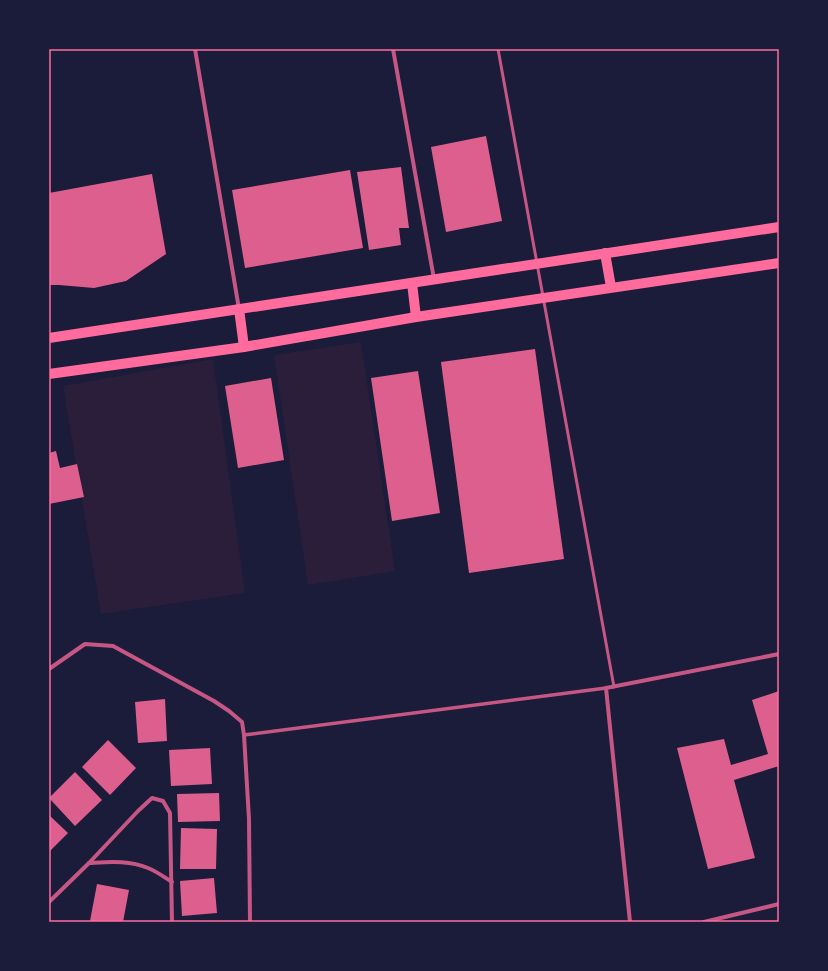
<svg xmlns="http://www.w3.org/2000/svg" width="828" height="971" viewBox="0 0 828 971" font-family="Manrope,sans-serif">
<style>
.green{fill:#2a1e3b}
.building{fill:#dd5f8e}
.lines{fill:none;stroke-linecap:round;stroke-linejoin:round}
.service{stroke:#c65784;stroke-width:3}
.pedestrian{stroke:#c65784;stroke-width:3.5}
.minor{stroke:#c65784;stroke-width:4}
.primary{stroke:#ff6b9d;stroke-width:10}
.neatline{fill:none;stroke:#ff6b9d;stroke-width:1.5}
</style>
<rect width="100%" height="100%" fill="#1b1b3a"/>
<g class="green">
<polygon points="361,342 395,571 308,585 274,355"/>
<polygon points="213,359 245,593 101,614 63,386"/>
</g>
<g class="building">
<polygon points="486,136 502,221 446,232 431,147"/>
<polygon points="401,167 409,228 399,228 401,245 369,250 357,172"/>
<polygon points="350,170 363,248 245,268 232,190"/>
<polygon points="152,174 166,254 126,281 94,288 59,285 49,285 49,193"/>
<polygon points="535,349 564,559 469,573 441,362"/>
<polygon points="418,371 440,513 392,521 371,378"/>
<polygon points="271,378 284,460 238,468 225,386"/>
<polygon points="56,451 60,468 77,464 84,497 49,504 49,453"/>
<polygon points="779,691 779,766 734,780 755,858 708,869 677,748 724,739 731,765 768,754 752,700"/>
<polygon points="165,699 167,741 138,743 135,702"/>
<polygon points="108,740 136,768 110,795 82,767"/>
<polygon points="210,748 212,784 171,786 169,750"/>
<polygon points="75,772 102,800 75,826 49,798"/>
<polygon points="219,793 220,821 178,822 177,794"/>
<polygon points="49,815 68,833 49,852"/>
<polygon points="181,828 217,829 216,869 180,869"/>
<polygon points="214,878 217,913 182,916 180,881"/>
<polygon points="97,884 129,890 123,922 90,921"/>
</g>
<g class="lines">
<polyline class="service" points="498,49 614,687"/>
<polyline class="pedestrian" points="244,735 606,688"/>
<g class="minor">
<polyline points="195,49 239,309"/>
<polyline points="393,49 434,279"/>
<polyline points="49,669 85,644 113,646 214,701 229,711 242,722 244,735 249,819 250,922"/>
<path d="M89,863C109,862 129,860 148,868C156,871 164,877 172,882"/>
<polyline points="49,902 89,863 138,811 152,798 163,801 170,813 172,922"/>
<polyline points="630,922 606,688 779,654"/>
<polyline points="704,922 779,904"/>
</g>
<g class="primary">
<polyline points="605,253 611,287"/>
<polyline points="412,283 416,317"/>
<polyline points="239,309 244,347"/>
<polyline points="49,338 779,227"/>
<polyline points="49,374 244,347 416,317 779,263"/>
</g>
</g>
<rect width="828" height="971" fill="none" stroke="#1b1b3a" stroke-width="100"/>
<rect x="50" y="50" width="728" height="871" class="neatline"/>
</svg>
